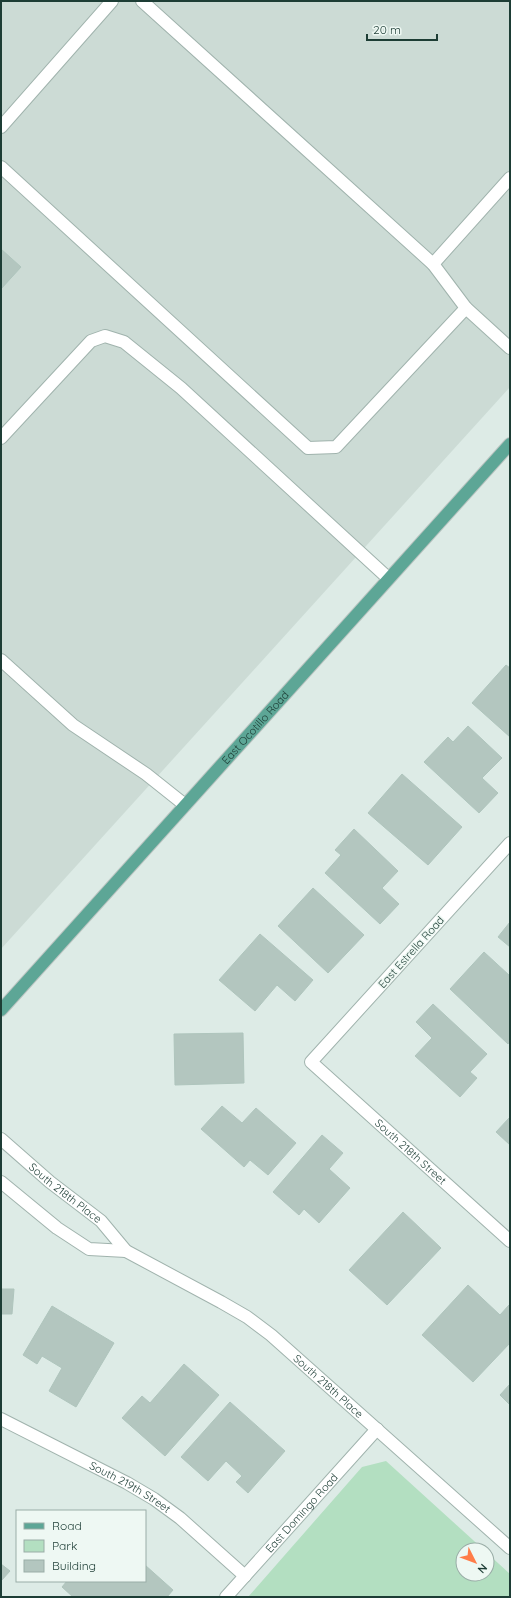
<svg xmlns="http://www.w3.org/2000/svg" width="511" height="1598" viewBox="0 0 511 1598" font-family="Quicksand,sans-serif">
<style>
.built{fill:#ccdbd5}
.green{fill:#b3dfc1}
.building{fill:#b3c6bf;stroke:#afc5bd}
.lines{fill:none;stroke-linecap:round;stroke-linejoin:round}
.minor-casing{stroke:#a0b3ad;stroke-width:14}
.major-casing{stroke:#bbc5c2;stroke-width:14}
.minor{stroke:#fff;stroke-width:12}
.major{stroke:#5da696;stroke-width:12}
.labels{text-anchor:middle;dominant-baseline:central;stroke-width:3;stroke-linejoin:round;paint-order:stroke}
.street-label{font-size:11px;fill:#1d3d35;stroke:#eef8f3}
</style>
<rect width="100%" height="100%" fill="#ddebe6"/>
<polygon class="built" points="1,1 510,1 510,387 1,949"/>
<polygon class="green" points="386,1461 484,1550 463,1550 463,1574 487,1574 487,1553 510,1574 510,1597 248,1597 362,1467"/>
<g class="building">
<polygon points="1,249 21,267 1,289"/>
<polygon points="506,665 510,668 510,737 472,703"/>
<polygon points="468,726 502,758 482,778 498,793 479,813 424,762 448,737 453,742"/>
<polygon points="402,774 462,827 428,865 368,813"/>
<polygon points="354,829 398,871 382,888 399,904 380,924 325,873 341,855 335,850"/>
<polygon points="313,888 364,935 328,973 278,926"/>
<polygon points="510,922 510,947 498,937"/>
<polygon points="260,934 313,980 295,1001 277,985 255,1011 219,980"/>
<polygon points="484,952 510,976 510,1041 508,1044 450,989"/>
<polygon points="433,1004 487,1054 470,1072 477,1078 460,1097 415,1056 432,1038 416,1022"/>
<polygon points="243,1033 244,1083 175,1085 174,1034"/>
<polygon points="222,1106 242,1123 256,1108 296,1143 268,1175 250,1160 244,1167 201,1129"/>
<polygon points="510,1117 510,1145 496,1132"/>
<polygon points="322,1135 343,1153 329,1169 350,1188 319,1223 304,1209 299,1215 273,1192"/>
<polygon points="403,1212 441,1248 387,1305 349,1270"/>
<polygon points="468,1285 500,1315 509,1305 510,1307 510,1343 473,1382 422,1335"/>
<polygon points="1,1289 14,1289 12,1314 1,1314"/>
<polygon points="52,1306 114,1343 76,1407 49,1391 62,1368 42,1356 37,1364 23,1355"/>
<polygon points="184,1364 219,1395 165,1456 122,1418 142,1396 150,1403"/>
<polygon points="510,1384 510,1405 500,1395"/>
<polygon points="230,1402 285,1451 248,1493 236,1482 242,1476 226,1461 208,1481 181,1457"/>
<polygon points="1,1564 10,1571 1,1581"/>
<polygon points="145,1565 173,1590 167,1597 73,1597 62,1587 67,1581 145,1581"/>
</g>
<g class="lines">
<g class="minor-casing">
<g id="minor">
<polyline points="142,1 433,264 466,308 510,348"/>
<polyline points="1,127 112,1"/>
<polyline points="1,167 308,448 336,447 466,308"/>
<polyline points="433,264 510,178"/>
<polyline points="1,438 91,341 105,336 124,342 181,388 388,578"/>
<polyline points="1,660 73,725 146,774 185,805"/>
<path id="s1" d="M510,843L311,1062L510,1241"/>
<path id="s2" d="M1,1139L50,1182L101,1221L126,1251L221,1302L247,1317L271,1335L510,1548"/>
<polyline points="1,1182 57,1228 89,1249 126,1251"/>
<path id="s3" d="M1,1419L127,1483L154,1499L180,1518L245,1576"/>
<path id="s4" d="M226,1597L377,1429"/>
</g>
</g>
<g class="major-casing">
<g id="major">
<path id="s5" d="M1,1010L510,444"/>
</g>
</g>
<use href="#minor" class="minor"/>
<use href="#major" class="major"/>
</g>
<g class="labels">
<g class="street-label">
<text stroke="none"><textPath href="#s5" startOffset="380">East Ocotillo Road</textPath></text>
<text transform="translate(411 952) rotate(-48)">East Estrella Road</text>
<text stroke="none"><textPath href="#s1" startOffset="430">South 218th Street</textPath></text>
<text stroke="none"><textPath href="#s2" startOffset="84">South 218th Place</textPath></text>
<text stroke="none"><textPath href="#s2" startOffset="413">South 218th Place</textPath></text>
<text stroke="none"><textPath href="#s3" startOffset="146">South 219th Street</textPath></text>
<text stroke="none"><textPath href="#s4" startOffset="113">East Domingo Road</textPath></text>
</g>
</g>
<rect width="511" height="1598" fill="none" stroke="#1d3d35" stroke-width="4"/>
<rect x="16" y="1510" width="130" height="72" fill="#eef8f3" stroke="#9aada7"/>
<rect x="24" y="1523" width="20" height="6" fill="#5da696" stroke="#9aada7"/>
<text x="52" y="1530" font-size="12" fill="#1d3d35">Road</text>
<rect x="24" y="1540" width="20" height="12" fill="#b3dfc1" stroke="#9aada7"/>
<text x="52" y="1550" font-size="12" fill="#1d3d35">Park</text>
<rect x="24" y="1560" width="20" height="12" fill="#b3c6bf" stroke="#9aada7"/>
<text x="52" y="1570" font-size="12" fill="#1d3d35">Building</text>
<g transform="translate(475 1562) rotate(132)"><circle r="19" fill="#eef8f3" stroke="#9aada7"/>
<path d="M0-3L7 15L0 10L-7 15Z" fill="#ff7c48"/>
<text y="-6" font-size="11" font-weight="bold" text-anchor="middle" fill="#1d3d35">N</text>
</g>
<path d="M367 34v6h70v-6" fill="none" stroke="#1d3d35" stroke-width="2"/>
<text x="373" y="34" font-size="12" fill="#1d3d35" stroke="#eef8f3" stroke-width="3" paint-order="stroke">20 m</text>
</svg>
